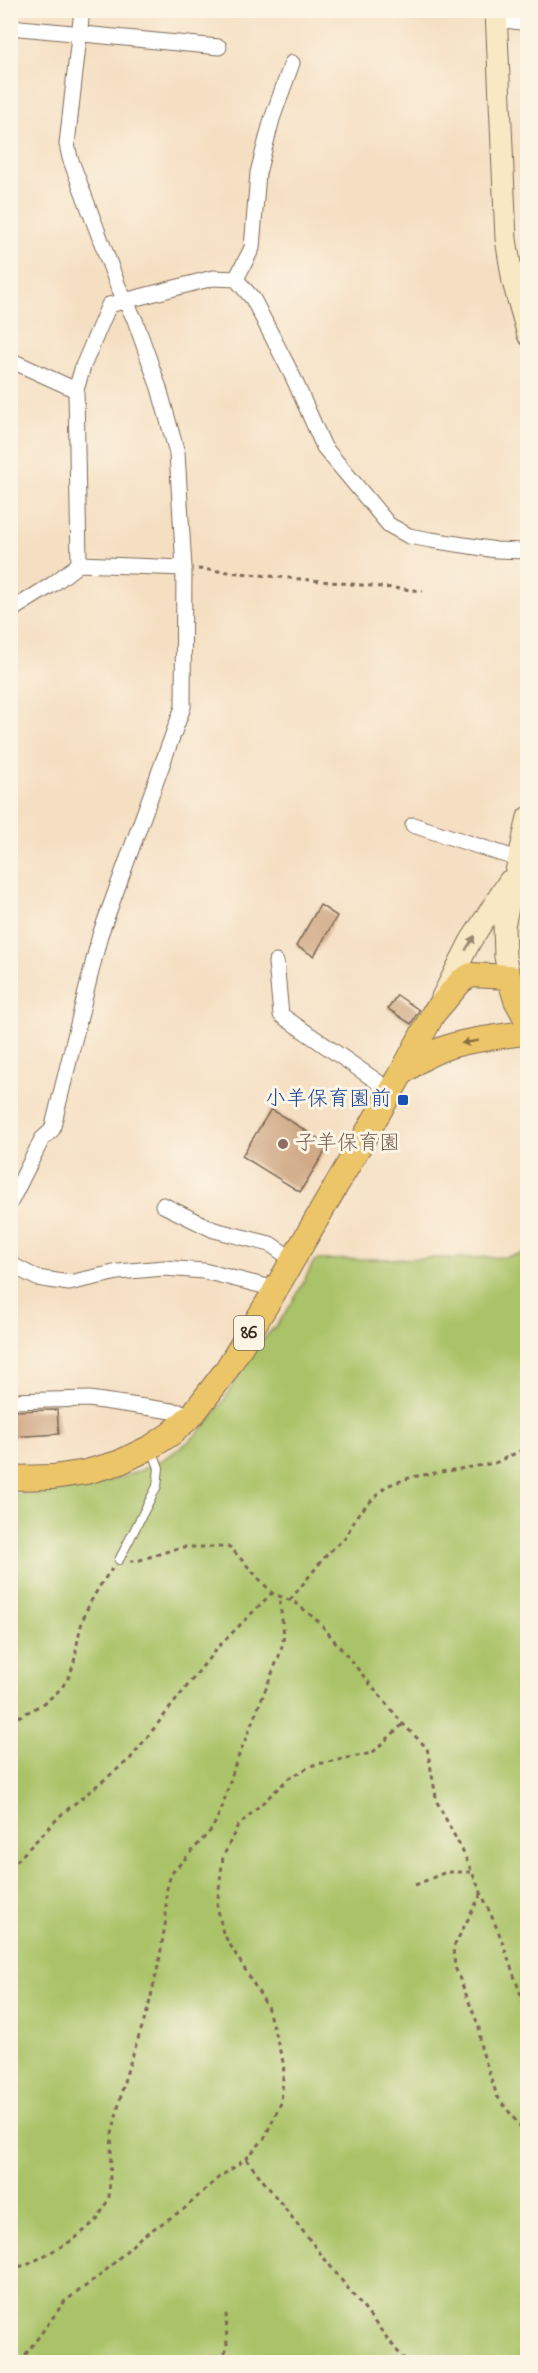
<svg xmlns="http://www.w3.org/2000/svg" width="538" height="2373" viewBox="0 0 538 2373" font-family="'Indie Flower','Klee One',sans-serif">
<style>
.green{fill:#aac368;stroke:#727643;stroke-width:1.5}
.building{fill:#d1aa88}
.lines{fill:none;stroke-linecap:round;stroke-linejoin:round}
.service-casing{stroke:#7c6957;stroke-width:10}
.minor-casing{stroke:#7c6957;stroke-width:17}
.secondary-casing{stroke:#7c6957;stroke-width:23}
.primary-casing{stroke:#7c6957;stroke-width:26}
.path{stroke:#7c6957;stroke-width:3;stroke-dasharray:4.5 4.5;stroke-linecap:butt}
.service{stroke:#fff;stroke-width:8}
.minor{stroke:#fff;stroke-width:15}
.secondary{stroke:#f8e8c3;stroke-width:21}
.primary{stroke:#edc569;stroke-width:24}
.oneway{fill:#9a8970}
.oneway2{fill:#8b7040}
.transit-dot{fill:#1a4fb4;stroke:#fcf5e5;stroke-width:2}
.education-dot{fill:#8d6e63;stroke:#fcf5e5;stroke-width:2}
.labels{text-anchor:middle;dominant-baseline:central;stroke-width:6;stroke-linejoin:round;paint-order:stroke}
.shield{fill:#fcf5e5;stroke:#75675a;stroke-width:1.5}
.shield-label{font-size:20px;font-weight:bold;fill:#3b2a1e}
.transit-label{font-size:21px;fill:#164399;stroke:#fcf5e5;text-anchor:end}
.education-label{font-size:21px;fill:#785e54;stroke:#fcf5e5;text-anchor:start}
</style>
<rect width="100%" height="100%" fill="#fcf5e5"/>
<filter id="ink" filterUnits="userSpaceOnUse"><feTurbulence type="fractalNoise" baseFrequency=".0167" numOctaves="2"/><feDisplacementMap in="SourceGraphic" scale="12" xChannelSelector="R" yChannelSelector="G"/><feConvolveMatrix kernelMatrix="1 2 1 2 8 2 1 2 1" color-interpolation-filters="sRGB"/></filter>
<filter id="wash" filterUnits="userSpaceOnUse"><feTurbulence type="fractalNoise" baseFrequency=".008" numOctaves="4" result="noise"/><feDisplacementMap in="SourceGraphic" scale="24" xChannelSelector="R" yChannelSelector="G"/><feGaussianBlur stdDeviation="1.35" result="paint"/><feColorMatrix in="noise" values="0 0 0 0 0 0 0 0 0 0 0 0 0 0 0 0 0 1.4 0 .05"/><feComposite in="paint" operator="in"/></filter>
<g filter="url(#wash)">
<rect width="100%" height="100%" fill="#f5dfc2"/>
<path class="green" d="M527,1253V2362H11L10,1494C79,1492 154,1480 204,1427C225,1403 239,1373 257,1347C264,1337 274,1329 281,1319C295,1302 304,1279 315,1260L505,1257Z"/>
<g id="blocks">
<g class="building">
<polygon points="320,905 337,916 314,956 296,946"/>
<polygon points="397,995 419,1010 411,1024 388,1009"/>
<polygon points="271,1109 329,1145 300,1192 242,1156"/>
<polygon points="57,1410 59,1434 10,1437 10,1411"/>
</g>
</g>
</g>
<g filter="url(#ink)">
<use href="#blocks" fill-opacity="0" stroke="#7c6957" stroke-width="1.5"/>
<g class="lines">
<g class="service-casing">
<polyline id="service" points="119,1560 157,1486 159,1468 152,1449"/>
</g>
<g class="minor-casing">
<g id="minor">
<polyline points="497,19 528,23"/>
<polyline points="10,27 219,47"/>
<polyline points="236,279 252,248 258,173 272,119 292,63"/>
<polyline points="10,360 76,390"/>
<polyline points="79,564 76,390 83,366 109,305 213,278 236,279 253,299 293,377 324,447 389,525 409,536 431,540 496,550 528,551"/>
<polyline points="10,611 53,584 79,564 184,568"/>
<polyline points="413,825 518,859"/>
<polyline points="276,962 281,1015 391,1091"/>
<polyline points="10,1203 42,1139 52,1130 100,935 183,707 184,568 177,453 159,388 135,320 118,286 70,158 67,144 82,10"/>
<polyline points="163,1205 214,1230 270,1244 292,1259"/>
<polyline points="10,1264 37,1278 69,1283 118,1272 164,1268 204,1271 276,1289"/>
<polyline points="10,1401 89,1399 193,1414"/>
</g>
</g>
<g class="secondary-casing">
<g id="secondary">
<polyline points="496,10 506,239 513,282 528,335"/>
<polyline points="509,977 505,957 504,926 528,817"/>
<polyline points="442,997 470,942 509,881"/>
</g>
</g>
<g class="primary-casing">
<g id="primary">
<path d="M406,1070C446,1038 480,1041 528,1032"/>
<polyline points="10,1478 53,1477 86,1472 118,1463 151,1447 172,1433 193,1414 225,1372 270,1299 400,1076 433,1014 461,981 471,975 509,977 516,1000 528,1022"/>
</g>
</g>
<g class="path">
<polyline points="198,569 423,591"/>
<polyline points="130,1561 137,1561 181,1547 230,1547 272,1593 296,1603 319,1622 403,1724 427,1748 437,1802 463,1852 499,1933 528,2015"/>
<polyline points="290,1600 328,1553 345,1538 358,1514 386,1486 412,1477 495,1463 520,1451 528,1450"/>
<path d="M10,1721C28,1712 48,1703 61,1688C77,1671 75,1646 81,1626C86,1607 100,1584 112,1569"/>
<polyline points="10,1868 63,1813 130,1759 217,1648 272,1593"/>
<polyline points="415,1885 446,1872 471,1872"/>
<polyline points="481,1894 453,1948 455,1967 479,2027 481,2048 497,2096 522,2129 527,2146 524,2184 528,2202"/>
<polyline points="246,2159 406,2362"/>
<polyline points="10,2268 27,2265 73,2240 97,2220 109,2198 112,2134 125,2078 148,2009 159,1962 166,1919 166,1892 171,1874 212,1829 222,1808 235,1765 281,1651 284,1635 279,1596"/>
<polyline points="20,2362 65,2301 101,2275 141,2237 184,2209 218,2178 246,2159 264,2139 281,2103 284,2065 267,2006 223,1933 217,1905 223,1857 237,1827 289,1778 313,1765 372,1753 403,1724"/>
<polyline points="221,2362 227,2347 226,2310"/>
</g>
<use href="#service" class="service"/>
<use href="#minor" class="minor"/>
<use href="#secondary" class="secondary"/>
<use href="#primary" class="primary"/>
</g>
<defs><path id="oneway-solid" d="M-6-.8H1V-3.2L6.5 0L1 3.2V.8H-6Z" transform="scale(1.5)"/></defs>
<use class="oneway" href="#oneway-solid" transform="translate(470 943) rotate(-59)"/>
<use class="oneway2" href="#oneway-solid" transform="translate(470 1042) rotate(171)"/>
</g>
<rect class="transit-dot" x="397" y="1094" width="12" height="12" rx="3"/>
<circle class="education-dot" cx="283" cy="1144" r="6"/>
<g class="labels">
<rect class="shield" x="234" y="1316" width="30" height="34" rx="4.5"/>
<g class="shield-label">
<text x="249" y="1333">86</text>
</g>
<g class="transit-label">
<text x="391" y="1100">小羊保育園前</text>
</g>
<g class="education-label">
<text x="295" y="1144">子羊保育園</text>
</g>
</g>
<rect width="538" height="2373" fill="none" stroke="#fcf5e5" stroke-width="36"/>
</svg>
